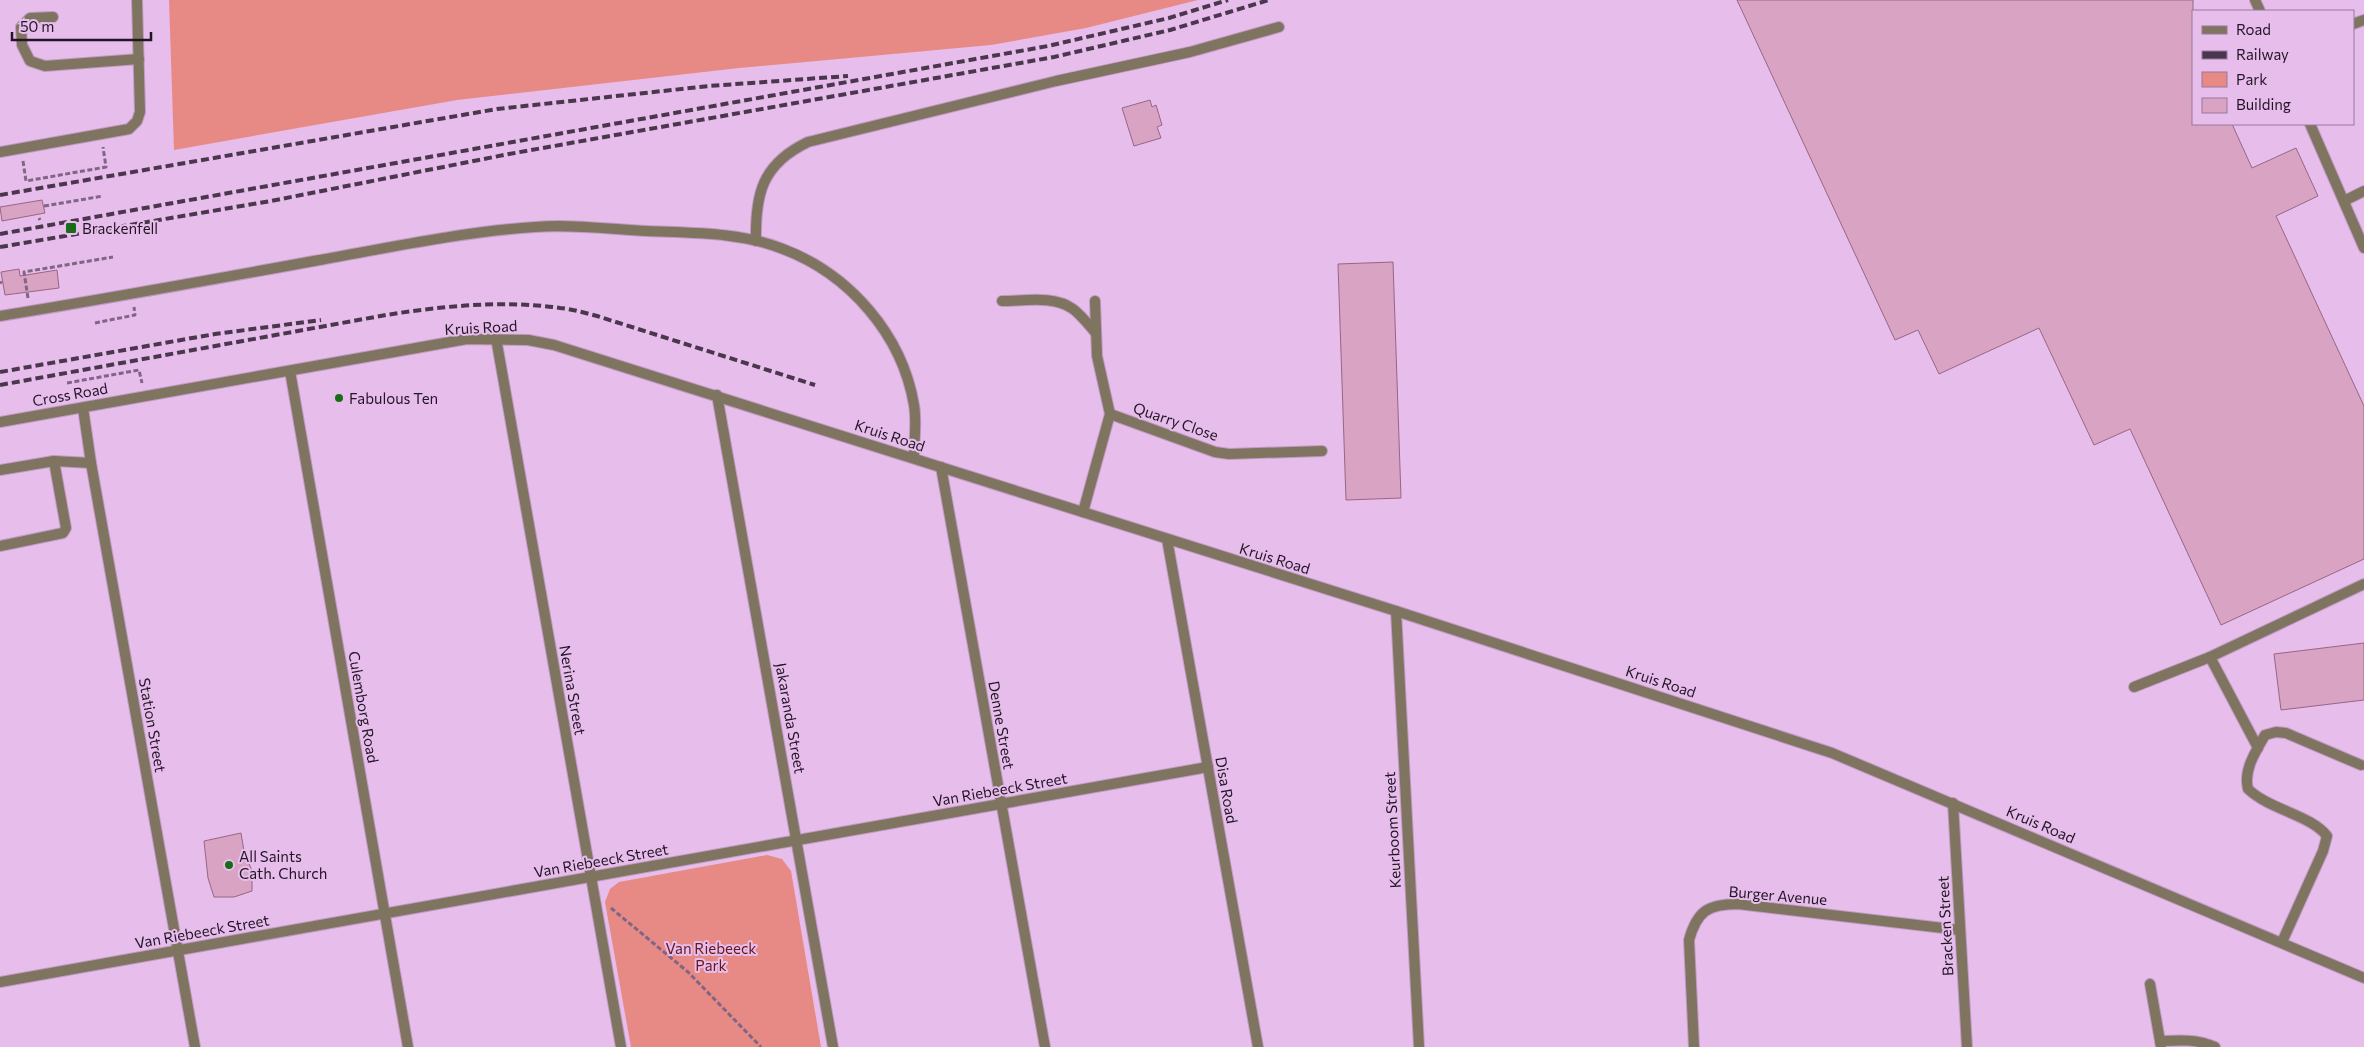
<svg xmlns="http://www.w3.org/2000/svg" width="2364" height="1047" viewBox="0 0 2364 1047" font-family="Commissioner,sans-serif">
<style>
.green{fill:#e78985}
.building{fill:#d9a3c3;stroke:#986685}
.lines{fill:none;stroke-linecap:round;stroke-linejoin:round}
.service-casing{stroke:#bf9bc3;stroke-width:12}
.minor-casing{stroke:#bf9bc3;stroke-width:12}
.path{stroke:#806584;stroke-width:3;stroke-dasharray:5 2.5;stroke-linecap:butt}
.service{stroke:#7f745f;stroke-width:10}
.minor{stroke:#7f745f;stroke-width:10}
.rail{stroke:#4b374d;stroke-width:4;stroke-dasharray:8 4;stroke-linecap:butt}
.poi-dot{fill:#176d16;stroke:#e6bdeb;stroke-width:2}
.labels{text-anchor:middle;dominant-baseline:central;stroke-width:4;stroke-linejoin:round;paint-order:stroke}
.poi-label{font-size:15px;fill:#231525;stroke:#e6bdeb;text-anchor:start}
.street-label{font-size:15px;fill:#231525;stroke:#e6bdeb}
.park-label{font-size:15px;fill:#64181b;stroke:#e6bdeb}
</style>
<rect width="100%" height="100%" fill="#e6bdeb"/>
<g class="green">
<polygon points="169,0 1198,0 1086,28 991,45 739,68 457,100 174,150"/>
<polygon points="767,855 782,859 791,871 821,1047 631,1047 605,902 610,889 619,882"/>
</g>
<g class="building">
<polygon points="1737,0 2193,0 2193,124 2232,124 2252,168 2296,148 2318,196 2276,216 2364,406 2364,559 2221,625 2130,429 2094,445 2039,328 1939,374 1918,330 1895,340"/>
<polygon points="1150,100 1152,107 1156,105 1162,125 1157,127 1161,138 1134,146 1122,108"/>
<polygon points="42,200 45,213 2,221 0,207"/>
<polygon points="1393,262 1401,498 1346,500 1338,264"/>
<polygon points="19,269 20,276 57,270 59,288 5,295 1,272"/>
<polygon points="2364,643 2364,700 2281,710 2274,654"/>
<polygon points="241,833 244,851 252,871 252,891 234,897 214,897 208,878 204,841"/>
</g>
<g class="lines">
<g class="service-casing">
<g id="service">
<polyline points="2255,0 2260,11"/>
<polyline points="53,17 30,18 21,27 22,45 30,61 45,66 139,59"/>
<polyline points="2353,24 2364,20"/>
<polyline points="2310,124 2364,248"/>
<polyline points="2344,201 2364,191"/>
<path d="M756,241C755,194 762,164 808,142L1056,81L1190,52L1279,27"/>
<path d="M1002,301C1024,301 1054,295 1073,309C1081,315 1088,324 1095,332"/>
<path d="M0,316C105,299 210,280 314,261C387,248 461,232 535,227C571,224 610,229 647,231C692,233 741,232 783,249C849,274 902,334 914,405C917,422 914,441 914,458"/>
<polyline points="1110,414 1215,452 1229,454 1322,451"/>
<polyline points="0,470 54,461 91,463"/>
<polyline points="1083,512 1110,414 1097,356 1095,301"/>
<polyline points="0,546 63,533 66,528 54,461"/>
<polyline points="2210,657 2364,584"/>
<polyline points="2134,687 2210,657 2258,748"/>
<path d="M2282,942L2323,851L2327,836C2311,815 2270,810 2248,789C2243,770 2256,751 2265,735L2276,732L2286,733L2361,765"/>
</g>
</g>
<g class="minor-casing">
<g id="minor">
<polyline points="0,152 129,129 137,121 140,112 137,0"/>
<polyline points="496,338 621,1047"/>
<polyline points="290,371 408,1047"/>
<polyline points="717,395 833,1047"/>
<polyline points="83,408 91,463 195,1047"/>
<polyline points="0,422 467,339 528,340 554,345 1396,611 1832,753 2364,978"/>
<polyline points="941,467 1045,1047"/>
<polyline points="1167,539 1258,1047"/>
<polyline points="1396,611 1419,1047"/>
<polyline points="1953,803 1967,1047"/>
<polyline points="0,982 1208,767"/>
<polyline points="2150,984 2160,1041"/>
<path d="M1694,1047L1689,940C1697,911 1708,904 1738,904L1960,930"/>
<path d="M2161,1047L2160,1041C2179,1040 2198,1039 2215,1047"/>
</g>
</g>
<g class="path">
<polyline points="23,161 26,181 106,167 103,147"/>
<polyline points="44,206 103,196"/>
<polyline points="39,218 40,220"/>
<polyline points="0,283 2,282"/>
<polyline points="28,298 24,272 113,257"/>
<polyline points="95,323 135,315 134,307"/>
<polyline points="67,383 139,370 142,383"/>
<polyline points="611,908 688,972 761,1047"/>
</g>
<use href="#service" class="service"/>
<use href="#minor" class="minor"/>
<g class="rail">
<polyline points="0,195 497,109 709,86 848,76"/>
<polyline points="0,234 1048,46 1169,18 1228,0"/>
<polyline points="0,247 271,201 509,154 1054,57 1170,30 1269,0"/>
<polyline points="0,372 215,334 321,320"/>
<path d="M0,385L386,315C442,306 504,300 560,308C572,309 585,313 597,316L815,385"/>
</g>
</g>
<g class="poi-dot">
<rect x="65" y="222" width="12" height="12" rx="2.5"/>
<circle cx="339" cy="398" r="5"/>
<circle cx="229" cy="865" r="5"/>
</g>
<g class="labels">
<g class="poi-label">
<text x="82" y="228">Brackenfell</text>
<text x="349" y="398">Fabulous Ten</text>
<text x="239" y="856">All Saints<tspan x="239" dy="17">Cath. Church</tspan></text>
</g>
<g class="street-label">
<text transform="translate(481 327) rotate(-3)">Kruis Road</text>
<text transform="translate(70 394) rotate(-10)">Cross Road</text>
<text transform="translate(1176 421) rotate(19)">Quarry Close</text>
<text transform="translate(890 435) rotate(18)">Kruis Road</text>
<text transform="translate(1275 558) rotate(17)">Kruis Road</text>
<text transform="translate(1661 681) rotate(18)">Kruis Road</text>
<text transform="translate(573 690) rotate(80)">Nerina Street</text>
<text transform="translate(364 707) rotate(80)">Culemborg Road</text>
<text transform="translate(791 718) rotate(80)">Jakaranda Street</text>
<text transform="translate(153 725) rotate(80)">Station Street</text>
<text transform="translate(1002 725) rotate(80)">Denne Street</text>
<text transform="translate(1000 789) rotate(-10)">Van Riebeeck Street</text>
<text transform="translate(1227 790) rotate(80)">Disa Road</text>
<text transform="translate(2041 824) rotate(23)">Kruis Road</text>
<text transform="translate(1392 830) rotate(-93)">Keurboom Street</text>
<text transform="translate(601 860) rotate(-10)">Van Riebeeck Street</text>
<text transform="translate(1778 895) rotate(5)">Burger Avenue</text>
<text transform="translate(1945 926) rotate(-93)">Bracken Street</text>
<text transform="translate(202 931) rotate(-10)">Van Riebeeck Street</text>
</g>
<g class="park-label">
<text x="711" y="948">Van Riebeeck<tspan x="711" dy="17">Park</tspan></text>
</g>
</g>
<rect x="2192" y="10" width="162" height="115" fill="#e6bdeb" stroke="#987a9c"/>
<rect x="2202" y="26" width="25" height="8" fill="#7f745f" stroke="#987a9c"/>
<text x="2236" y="35" font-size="15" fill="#231525">Road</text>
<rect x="2202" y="51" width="25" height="8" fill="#4b374d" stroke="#987a9c"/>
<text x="2236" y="60" font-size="15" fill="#231525">Railway</text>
<rect x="2202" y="72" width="25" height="15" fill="#e78985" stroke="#987a9c"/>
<text x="2236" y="85" font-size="15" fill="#231525">Park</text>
<rect x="2202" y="98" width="25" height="15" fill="#d9a3c3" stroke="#987a9c"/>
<text x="2236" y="110" font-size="15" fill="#231525">Building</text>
<path d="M12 32v8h139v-8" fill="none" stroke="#231525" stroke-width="2.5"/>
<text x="20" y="32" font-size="15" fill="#231525" stroke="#e6bdeb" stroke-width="4" paint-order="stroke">50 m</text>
</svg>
